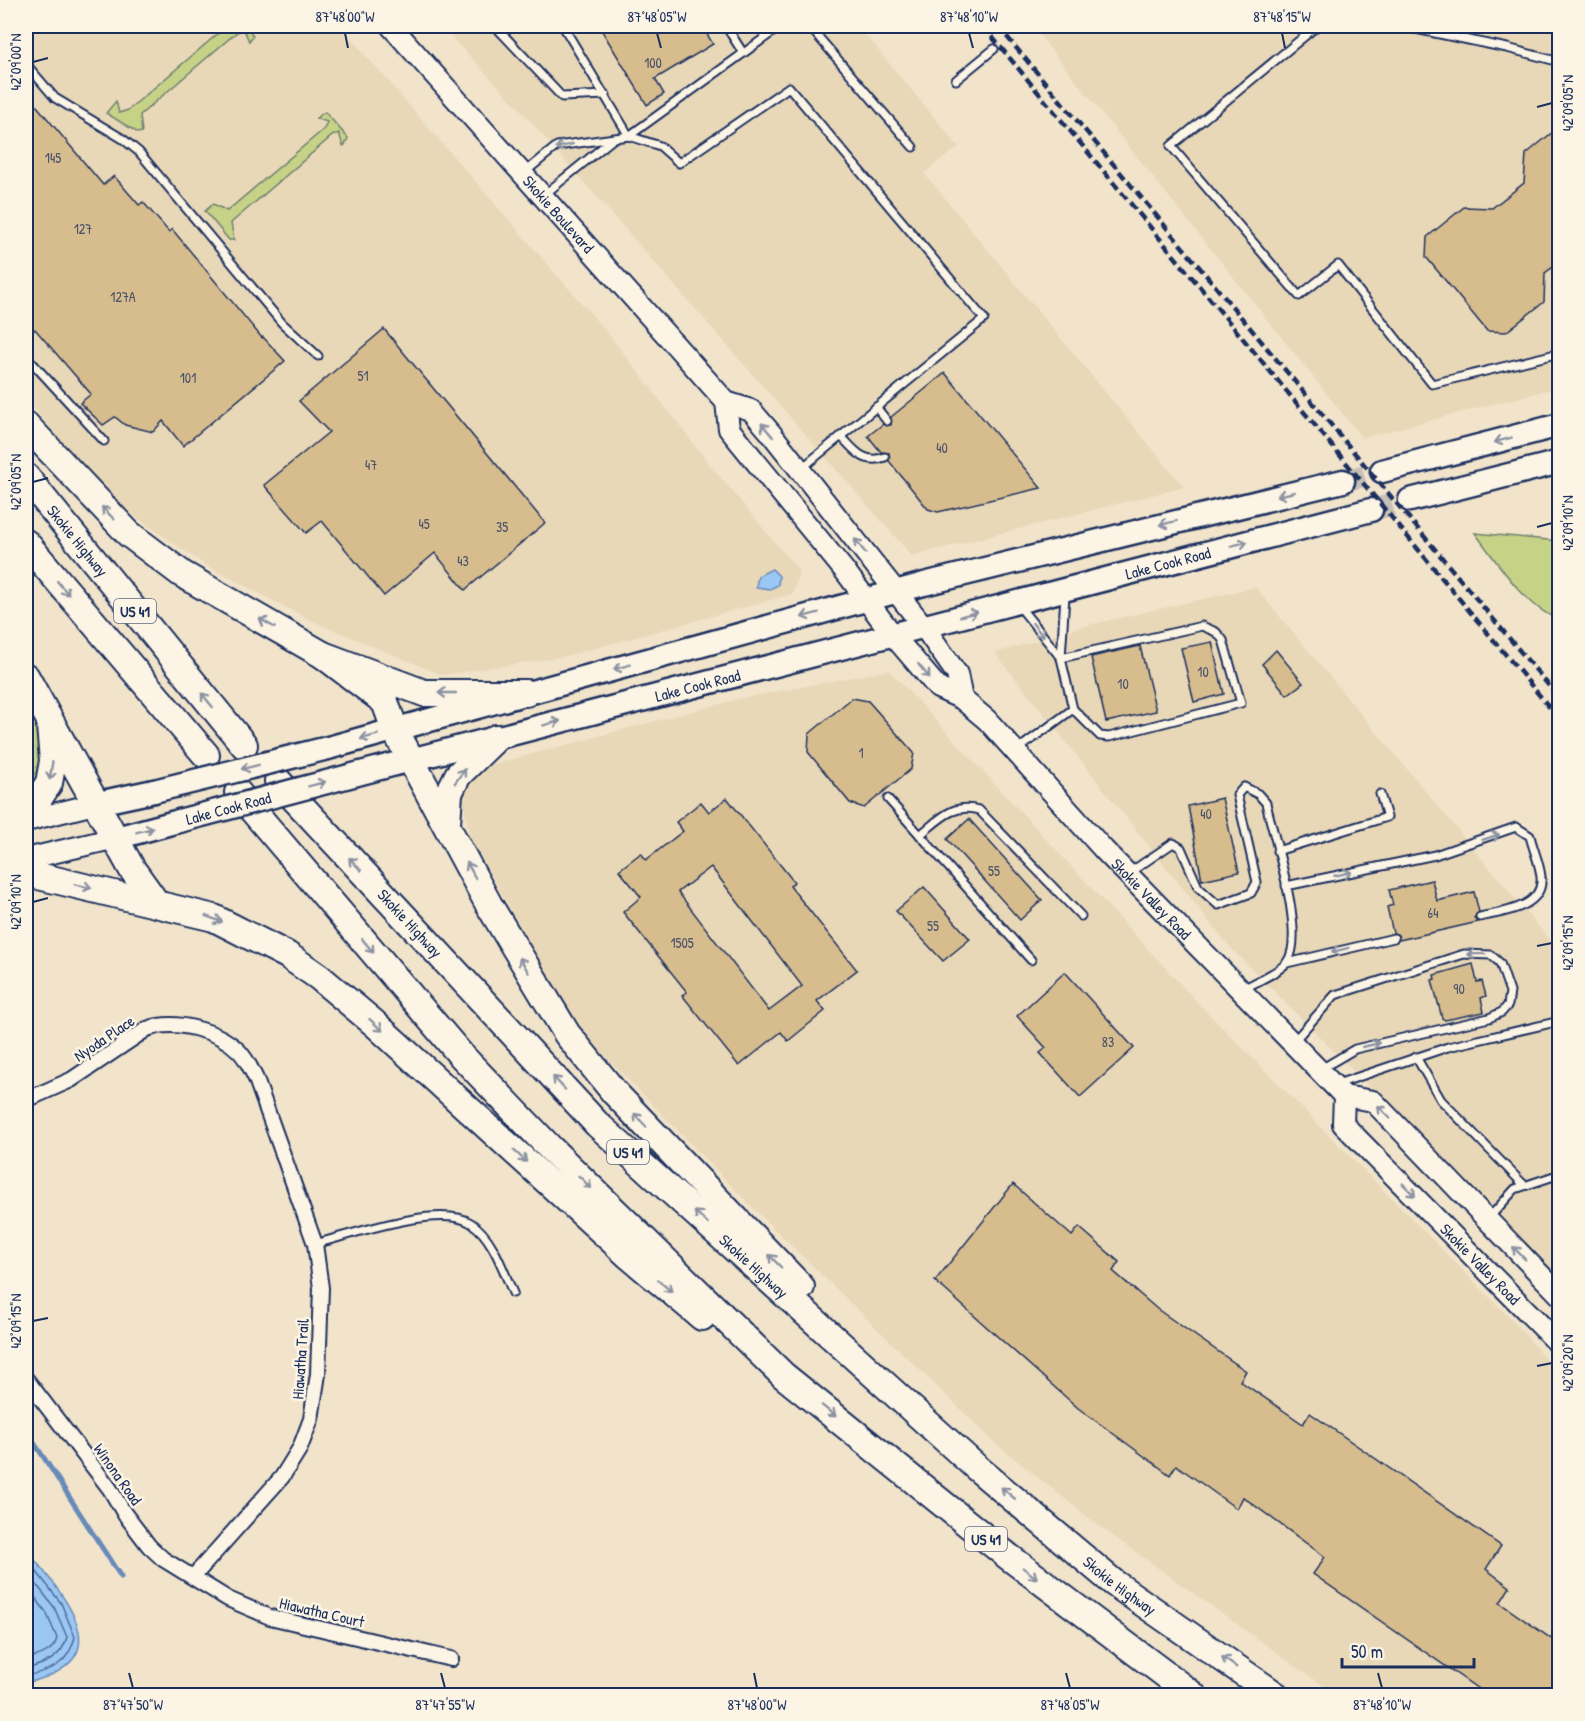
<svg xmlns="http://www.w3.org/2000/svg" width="1585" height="1721" viewBox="0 0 1585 1721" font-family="'Patrick Hand',sans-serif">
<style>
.built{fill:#e9d8b8}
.green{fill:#c6d286;stroke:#708072;stroke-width:1.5}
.water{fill:#9bc7f5;stroke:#688ab9;stroke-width:1.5}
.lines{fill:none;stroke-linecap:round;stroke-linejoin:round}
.shore{stroke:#4e6c9a;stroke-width:1.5}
.stream{stroke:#688ab9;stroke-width:5}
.building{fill:#d7bd8d;stroke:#1b2f5e;stroke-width:1.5;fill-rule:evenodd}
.primary-tunnel{stroke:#c6c0b5;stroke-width:22;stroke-dasharray:22 11;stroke-linecap:butt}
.service-casing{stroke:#1b2f5e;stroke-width:11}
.minor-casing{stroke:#1b2f5e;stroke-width:18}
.secondary-casing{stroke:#1b2f5e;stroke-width:24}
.primary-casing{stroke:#1b2f5e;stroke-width:27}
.motorway-casing{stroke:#1b2f5e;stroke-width:30}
.service{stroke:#fcf5e5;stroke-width:7}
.minor{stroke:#fcf5e5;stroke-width:14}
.secondary{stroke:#fcf5e5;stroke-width:20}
.primary{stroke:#fcf5e5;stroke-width:22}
.motorway{stroke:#fcf5e5;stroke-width:26}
.rail{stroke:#1b2f5e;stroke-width:4.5;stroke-dasharray:9 4.5;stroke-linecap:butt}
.primary-bridge-casing{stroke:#1b2f5e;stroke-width:27;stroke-linecap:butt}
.primary-bridge{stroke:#fcf5e5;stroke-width:22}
.oneway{stroke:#8c92a2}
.ticks{fill:none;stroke:#1b2f5e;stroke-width:2}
.labels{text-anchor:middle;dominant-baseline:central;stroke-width:5;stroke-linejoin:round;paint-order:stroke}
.number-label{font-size:14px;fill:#4a526a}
.shield{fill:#fcf5e5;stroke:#5e6a86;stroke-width:1.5}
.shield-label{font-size:15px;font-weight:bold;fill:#1b2f5e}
.street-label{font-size:16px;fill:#1b2f5e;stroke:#fcf5e5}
.neatline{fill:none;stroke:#1b2f5e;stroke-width:2}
.ticks-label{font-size:15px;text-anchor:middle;fill:#1b2f5e}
</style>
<rect width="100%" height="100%" fill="#f1e4cb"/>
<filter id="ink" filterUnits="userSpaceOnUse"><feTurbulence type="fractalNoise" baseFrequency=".0167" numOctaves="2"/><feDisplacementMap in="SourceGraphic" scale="12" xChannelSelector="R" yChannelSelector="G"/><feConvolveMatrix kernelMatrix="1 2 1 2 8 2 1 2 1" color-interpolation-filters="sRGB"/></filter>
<g filter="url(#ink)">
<g class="built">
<polygon points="26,26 340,26 611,337 711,466 799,571 793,594 563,657 442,675 312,621 205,565 111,500 26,400"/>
<polygon points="441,26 858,26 959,147 924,173 1184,487 912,556 517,106"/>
<polygon points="1032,26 1559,26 1559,387 1362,438"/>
<polygon points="1255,587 1559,951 1559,1277 1227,944 995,653 1084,626"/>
<polygon points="889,670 1200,1005 1512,1320 1559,1374 1559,1695 1336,1695 1099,1526 995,1443 761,1216 578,1028 470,838 461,791 491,765 738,699"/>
</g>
<g class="green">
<polygon points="227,26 247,26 253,36 249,41 244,30 237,32 140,115 142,132 138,133 106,113 116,101 119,113 128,110"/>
<polygon points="325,112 348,138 345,145 343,146 339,133 332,136 231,223 234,240 229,240 205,211 213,204 227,211 324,129 327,122 316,118"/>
<path d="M1475,533L1559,541V619C1527,610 1495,559 1475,533Z"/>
<polygon points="26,704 43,737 48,760 35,789 26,793"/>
</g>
<g class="water">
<polygon points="772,569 779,576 778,585 770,589 756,587 758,576"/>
<path d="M26,1549C64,1597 125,1660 26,1683Z"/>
</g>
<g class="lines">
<g class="shore">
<path d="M26,1558L61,1603L75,1637C68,1665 52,1670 26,1676"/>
<path d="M26,1571L54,1607L67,1637C62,1658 45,1664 26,1669"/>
<path d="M26,1585L46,1612L57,1638C54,1652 39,1656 26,1659"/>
</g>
<polyline class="stream" points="26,1430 121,1577"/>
</g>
<g class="building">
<polygon points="599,26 702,26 713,44 655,79 664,94 647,105"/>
<polygon points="26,93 103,185 114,176 139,205 143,202 169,232 172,229 262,338 263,337 285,361 183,446 163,421 153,432 125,425 115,417 103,425 80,403 91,394 35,329 26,338"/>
<polygon points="1560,126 1560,262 1545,273 1544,302 1506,332 1487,331 1426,257 1427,237 1464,207 1492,208 1524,183 1526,154"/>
<polygon points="384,329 545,523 465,590 435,553 384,596 322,521 306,533 264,485 329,432 299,401"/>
<polygon points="945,373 1041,488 938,512 928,509 889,461 889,453 881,452 868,436 883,424 891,425 891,417"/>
<polygon points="1212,642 1224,694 1194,702 1181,648"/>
<polygon points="1140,646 1156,711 1106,722 1091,657"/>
<polygon points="1276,650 1303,683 1287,695 1262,664"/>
<polygon points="852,698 868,701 914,753 911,769 864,808 850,803 808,752 809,734"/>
<path d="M727,798L794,882L790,886L857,970L817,1001L825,1011L788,1041L781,1032L739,1066L682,995L687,992L623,912L641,897L619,870L641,853L646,860L683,831L676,822L701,802L709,812ZM711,867L802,986L769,1011L678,892Z"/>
<polygon points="1222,798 1239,872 1202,880 1188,806"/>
<polygon points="969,819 1042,900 1020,920 947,839"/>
<polygon points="1432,880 1437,901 1474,892 1479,912 1474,918 1478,922 1399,940 1398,935 1393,933 1387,907 1393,905 1389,890"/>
<polygon points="924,887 970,939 943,961 896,911"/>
<polygon points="1473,964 1477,982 1482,981 1486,996 1481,998 1484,1012 1445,1020 1442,1018 1432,980 1435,979 1434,975"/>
<polygon points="1065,972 1134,1048 1080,1097 1040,1053 1046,1048 1017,1016"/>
<polygon points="1013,1184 1072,1236 1079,1227 1119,1262 1113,1271 1157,1309 1246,1371 1240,1381 1303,1424 1310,1413 1501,1546 1486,1569 1510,1587 1500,1603 1560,1645 1560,1695 1487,1695 1313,1574 1325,1557 1243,1497 1237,1509 1176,1465 1170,1475 1078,1408 935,1281"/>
</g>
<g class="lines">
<g class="primary-tunnel">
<polyline points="1343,481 1382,471"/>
<polyline points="1371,510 1410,500"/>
</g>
<g class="service-casing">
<g id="service">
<polyline points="495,26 562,97 606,95"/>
<polyline points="563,26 629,136 781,26"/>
<polyline points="726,26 743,53"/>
<polyline points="809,26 913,147"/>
<polyline points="1317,26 1171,146 1299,296 1338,265 1432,384 1560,353"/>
<polyline points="1401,26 1507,48 1560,62"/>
<polyline points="26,64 55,98 123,139 139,152 282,323 318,356"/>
<polyline points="956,80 994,49"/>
<polyline points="524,173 557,146 629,136 660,146 679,163 789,87 984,319 802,468"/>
<polyline points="545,194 613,139"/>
<polyline points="26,356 104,441"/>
<polyline points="876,407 887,421"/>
<path d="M841,436C854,450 864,465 885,457"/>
<polyline points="1019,606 1061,658"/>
<polyline points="1061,658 1065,595"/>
<polyline points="1017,750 1073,709 1100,736 1109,737 1241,703 1223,640 1216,632 1202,626 1061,658 1073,709"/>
<polyline points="888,799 1031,960"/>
<path d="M920,835C940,819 952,803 979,810L1081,916"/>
<polyline points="1277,851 1387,817 1380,794"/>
<path d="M1129,873L1173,843L1181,848L1198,887L1218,905L1251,893L1257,882L1237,795L1244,787L1258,794L1266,803C1273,836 1307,936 1287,962C1281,971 1254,983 1243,989"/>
<path d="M1286,886L1435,855L1516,827L1530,836C1533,849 1540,864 1541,877C1544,908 1502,912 1480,917"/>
<polyline points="1287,963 1394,938"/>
<polyline points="1294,1041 1335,995 1464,954 1491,955 1500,963 1510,992 1508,1005 1502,1012 1489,1018 1355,1049 1321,1069"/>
<polyline points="1416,1057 1441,1100 1524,1185"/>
<polyline points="1337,1084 1448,1047 1560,1021"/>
<polyline points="1489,1218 1515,1189 1560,1174"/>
<path d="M315,1244C350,1235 440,1203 471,1223C493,1237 503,1270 513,1293"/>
</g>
</g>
<g class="minor-casing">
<g id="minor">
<path d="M26,1100L71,1080L147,1029C175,1019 218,1030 239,1051C247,1059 251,1069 256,1079L315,1244L321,1288L318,1374L311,1419L300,1448L282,1477L193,1577"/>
<polyline points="26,1379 110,1489 124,1513 149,1546 163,1559 228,1599 270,1617 451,1659"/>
</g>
</g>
<g class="secondary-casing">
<g id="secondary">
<path id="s1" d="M391,26L726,402L751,410L770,432L924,627L957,674L962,699"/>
<path id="s2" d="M726,402L729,429L848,575L892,634L938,688L962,699L987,720L1104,850L1344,1096L1373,1101L1560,1295"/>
<polyline points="26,821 98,803"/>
<polyline points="26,859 116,838"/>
<path id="s3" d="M1344,1096L1343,1124L1560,1345"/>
</g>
</g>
<g class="primary-casing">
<g id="primary">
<polyline points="1382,471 1560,425"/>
<polyline points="1410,500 1560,462"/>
<polyline points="328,748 924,584 1343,481"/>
<path id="s4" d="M357,774L1371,510"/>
<polyline points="98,803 154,791"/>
<polyline points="116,838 179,821"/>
</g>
</g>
<g class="motorway-casing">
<g id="motorway">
<polyline points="26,425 129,534 182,574 323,655 424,693 526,693"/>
<path id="s5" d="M26,477L244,745"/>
<polyline points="26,543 206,755"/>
<polyline points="323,655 385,702 395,730 489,905 567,1034 614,1092 801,1287"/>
<polyline points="26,677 132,869 157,904"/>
<path id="s6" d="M278,781L597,1124L977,1468L1114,1583L1277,1696"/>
<polyline points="238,793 460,1054 550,1148 783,1375 1009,1557 1194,1696"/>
<polyline points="26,818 49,783 53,761 50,726"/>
<polyline points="447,824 449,793 458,775 496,738"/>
<polyline points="26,873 214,918 287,955 319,977 374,1023 628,1255 702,1317"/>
</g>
</g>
<use href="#service" class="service"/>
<use href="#minor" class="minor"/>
<use href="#secondary" class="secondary"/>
<use href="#primary" class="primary"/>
<use href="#motorway" class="motorway"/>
<g class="rail">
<polyline points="983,26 1560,720"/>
<polyline points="998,26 1560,699"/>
</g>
<g class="primary-bridge-casing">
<g id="primary-bridge">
<polyline points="154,791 328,748"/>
<path id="s7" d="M179,821L357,774"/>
</g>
</g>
<use href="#primary-bridge" class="primary-bridge"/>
</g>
<defs><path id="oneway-shaft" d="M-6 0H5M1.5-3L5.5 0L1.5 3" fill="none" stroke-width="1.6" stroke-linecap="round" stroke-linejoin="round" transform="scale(1.5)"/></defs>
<g class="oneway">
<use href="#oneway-shaft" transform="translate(564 146) rotate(167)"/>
<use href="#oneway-shaft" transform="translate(767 430) rotate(-130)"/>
<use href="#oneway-shaft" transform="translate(1503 440) rotate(165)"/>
<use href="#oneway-shaft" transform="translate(1286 494) rotate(167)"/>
<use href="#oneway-shaft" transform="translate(108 513) rotate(-134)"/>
<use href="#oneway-shaft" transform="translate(1168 523) rotate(166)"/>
<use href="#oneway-shaft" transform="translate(1239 544) rotate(-14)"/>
<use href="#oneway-shaft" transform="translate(860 546) rotate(-128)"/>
<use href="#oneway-shaft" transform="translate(63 588) rotate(50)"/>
<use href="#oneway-shaft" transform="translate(969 614) rotate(-15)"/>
<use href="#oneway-shaft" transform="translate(810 615) rotate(165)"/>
<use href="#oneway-shaft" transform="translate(267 623) rotate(-150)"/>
<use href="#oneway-shaft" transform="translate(1038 630) rotate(51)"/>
<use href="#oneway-shaft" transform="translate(622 667) rotate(165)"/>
<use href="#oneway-shaft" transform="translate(924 671) rotate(50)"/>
<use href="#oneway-shaft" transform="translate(447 693) rotate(180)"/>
<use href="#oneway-shaft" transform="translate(207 700) rotate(-129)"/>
<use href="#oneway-shaft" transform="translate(552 723) rotate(-15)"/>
<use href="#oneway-shaft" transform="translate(369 737) rotate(165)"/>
<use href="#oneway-shaft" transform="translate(250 767) rotate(166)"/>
<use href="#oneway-shaft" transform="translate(51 771) rotate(99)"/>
<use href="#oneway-shaft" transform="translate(460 776) rotate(-54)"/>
<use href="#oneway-shaft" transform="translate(317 784) rotate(-15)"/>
<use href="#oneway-shaft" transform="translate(145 830) rotate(-15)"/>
<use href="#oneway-shaft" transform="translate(1491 837) rotate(-19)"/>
<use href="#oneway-shaft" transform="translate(355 864) rotate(-133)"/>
<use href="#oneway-shaft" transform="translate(471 870) rotate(-118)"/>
<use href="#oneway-shaft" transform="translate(1343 874) rotate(-12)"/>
<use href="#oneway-shaft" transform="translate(83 886) rotate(12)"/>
<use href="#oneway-shaft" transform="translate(214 919) rotate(20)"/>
<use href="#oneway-shaft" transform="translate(368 946) rotate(50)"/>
<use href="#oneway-shaft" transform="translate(1340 950) rotate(166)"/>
<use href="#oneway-shaft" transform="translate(1476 954) rotate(-179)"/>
<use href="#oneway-shaft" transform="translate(524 965) rotate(-121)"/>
<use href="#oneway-shaft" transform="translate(376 1025) rotate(42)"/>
<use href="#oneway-shaft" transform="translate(1371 1045) rotate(-13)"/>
<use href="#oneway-shaft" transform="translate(559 1083) rotate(-133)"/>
<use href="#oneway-shaft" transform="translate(1384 1112) rotate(-134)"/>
<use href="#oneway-shaft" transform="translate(640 1120) rotate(-133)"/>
<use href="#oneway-shaft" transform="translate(520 1156) rotate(42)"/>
<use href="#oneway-shaft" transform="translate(585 1182) rotate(44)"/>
<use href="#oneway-shaft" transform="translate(1409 1190) rotate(45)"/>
<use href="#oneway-shaft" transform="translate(701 1217) rotate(-138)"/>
<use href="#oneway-shaft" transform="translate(1519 1253) rotate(-134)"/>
<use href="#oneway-shaft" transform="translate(775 1261) rotate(-134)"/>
<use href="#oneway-shaft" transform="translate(665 1286) rotate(40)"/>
<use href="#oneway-shaft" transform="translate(829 1411) rotate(39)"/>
<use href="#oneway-shaft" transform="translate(1008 1493) rotate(-140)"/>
<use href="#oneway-shaft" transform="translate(1030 1573) rotate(37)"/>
<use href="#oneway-shaft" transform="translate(1229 1662) rotate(-145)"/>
</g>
</g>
<path class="ticks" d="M345,33L348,48M657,33L661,48M969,33L973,48M1282,33L1285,48M33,62L48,58M1537,107L1552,103M33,482L48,478M1537,527L1552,523M33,902L48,898M1537,946L1552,943M33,1321L48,1318M1537,1366L1552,1363M129,1673L133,1688M441,1673L445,1688M754,1673L757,1688M1066,1673L1070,1688M1378,1673L1382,1688"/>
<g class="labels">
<g class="number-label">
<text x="653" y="62">100</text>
<text x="53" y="157">145</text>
<text x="83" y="228">127</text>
<text x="123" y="296">127A</text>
<text x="363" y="375">51</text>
<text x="188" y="377">101</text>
<text x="942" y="447">40</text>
<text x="371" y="464">47</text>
<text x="424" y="523">45</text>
<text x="502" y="526">35</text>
<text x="463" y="560">43</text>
<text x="1203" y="671">10</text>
<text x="1123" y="683">10</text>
<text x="861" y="752">1</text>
<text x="1206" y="813">40</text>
<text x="994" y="870">55</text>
<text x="1433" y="912">64</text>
<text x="933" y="925">55</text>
<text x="682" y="942">1505</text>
<text x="1459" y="988">90</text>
<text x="1108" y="1041">83</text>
</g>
<g class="shield">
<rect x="114" y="599" width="42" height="24" rx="4.5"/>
<rect x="607" y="1140" width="42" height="24" rx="4.5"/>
<rect x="965" y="1527" width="42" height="24" rx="4.5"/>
</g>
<g class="shield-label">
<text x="135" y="611">US 41</text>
<text x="628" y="1152">US 41</text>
<text x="986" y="1539">US 41</text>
</g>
<g class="street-label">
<text stroke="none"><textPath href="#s1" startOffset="252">Skokie Boulevard</textPath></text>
<text stroke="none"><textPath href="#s5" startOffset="82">Skokie Highway</textPath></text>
<text stroke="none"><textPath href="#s4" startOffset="838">Lake Cook Road</textPath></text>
<text stroke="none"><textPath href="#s4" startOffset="352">Lake Cook Road</textPath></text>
<text stroke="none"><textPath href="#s7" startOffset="51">Lake Cook Road</textPath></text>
<text stroke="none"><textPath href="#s2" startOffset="662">Skokie Valley Road</textPath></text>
<text stroke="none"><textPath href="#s6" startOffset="194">Skokie Highway</textPath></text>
<text transform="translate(104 1038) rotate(-34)">Nyoda Place</text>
<text stroke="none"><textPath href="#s3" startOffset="224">Skokie Valley Road</textPath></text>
<text stroke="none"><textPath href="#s6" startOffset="680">Skokie Highway</textPath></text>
<text transform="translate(300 1359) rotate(-86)">Hiawatha Trail</text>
<text transform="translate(118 1474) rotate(55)">Winona Road</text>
<text stroke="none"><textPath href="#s6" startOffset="1166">Skokie Highway</textPath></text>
<text transform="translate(322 1612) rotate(13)">Hiawatha Court</text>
</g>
</g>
<rect width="1585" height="1721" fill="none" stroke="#fcf5e5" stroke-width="66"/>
<path d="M1342 1658v9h132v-9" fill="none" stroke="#1b2f5e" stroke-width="3"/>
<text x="1351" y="1658" font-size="18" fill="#1b2f5e" stroke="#fcf5e5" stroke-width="4.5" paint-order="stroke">50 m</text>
<rect x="33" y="33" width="1519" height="1655" class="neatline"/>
<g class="ticks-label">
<text x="345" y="22">87°48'00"W</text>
<text x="657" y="22">87°48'05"W</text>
<text x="969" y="22">87°48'10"W</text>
<text x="1282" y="22">87°48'15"W</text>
<text transform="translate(16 62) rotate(-90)" y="5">42°09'00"N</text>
<text transform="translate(1568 103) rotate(-90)" y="5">42°09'05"N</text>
<text transform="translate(16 482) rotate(-90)" y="5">42°09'05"N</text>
<text transform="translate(1568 523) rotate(-90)" y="5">42°09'10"N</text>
<text transform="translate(16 902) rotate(-90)" y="5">42°09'10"N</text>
<text transform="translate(1568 943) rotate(-90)" y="5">42°09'15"N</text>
<text transform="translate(16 1321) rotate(-90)" y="5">42°09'15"N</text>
<text transform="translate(1568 1363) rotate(-90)" y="5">42°09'20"N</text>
<text x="133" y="1710">87°47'50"W</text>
<text x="445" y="1710">87°47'55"W</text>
<text x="757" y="1710">87°48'00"W</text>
<text x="1070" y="1710">87°48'05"W</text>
<text x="1382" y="1710">87°48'10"W</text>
</g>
</svg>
